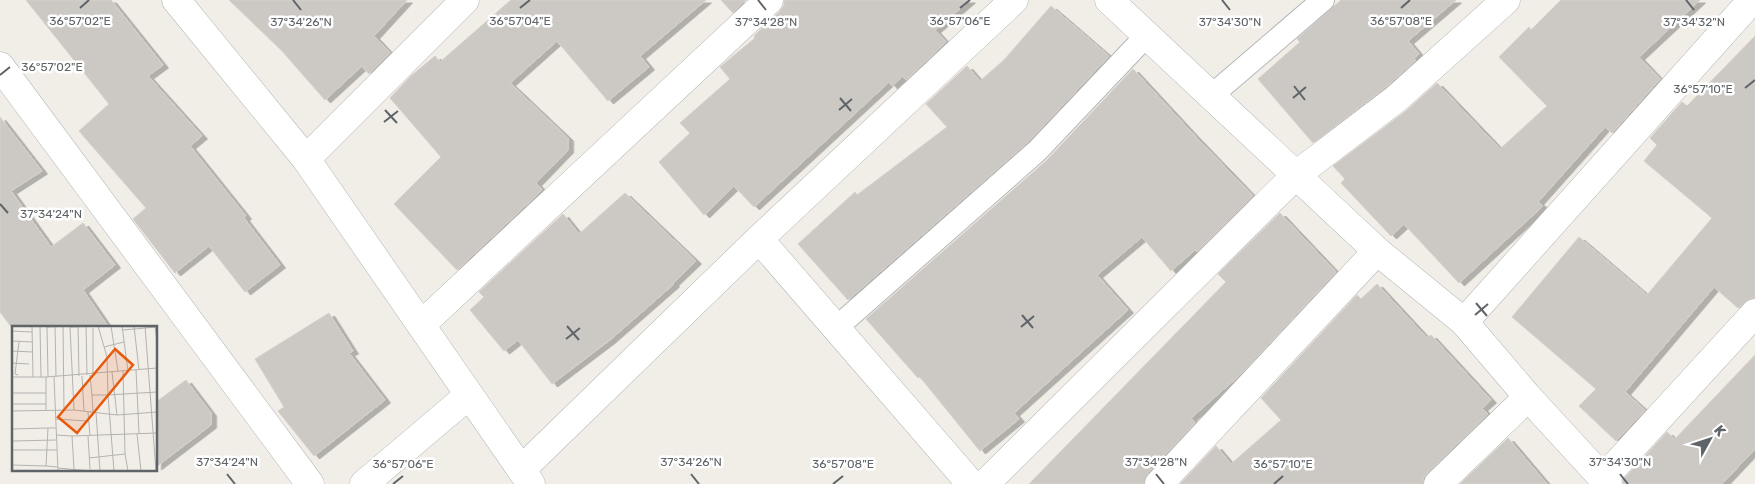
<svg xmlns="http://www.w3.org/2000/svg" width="1755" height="484" viewBox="0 0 1755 484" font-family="Rubik,sans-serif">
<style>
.building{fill:#ccc9c5;stroke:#d6cfc6;filter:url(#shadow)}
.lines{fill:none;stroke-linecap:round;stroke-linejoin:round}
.service-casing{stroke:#b3b6ba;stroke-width:24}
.minor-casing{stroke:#b3b6ba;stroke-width:29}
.tertiary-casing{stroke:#b3b6ba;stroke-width:29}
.secondary-casing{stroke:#b4b8bc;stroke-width:29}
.service{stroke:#fff;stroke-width:22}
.minor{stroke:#fff;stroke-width:28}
.tertiary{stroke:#fff;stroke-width:28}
.secondary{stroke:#fff;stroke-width:28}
.ticks{fill:none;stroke:#5f6468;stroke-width:2}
.inset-road{fill:none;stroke:#b3b3b1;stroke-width:1}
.view{fill:#e8590c;fill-opacity:0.15;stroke:#e8590c;stroke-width:2.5}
.inset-edge{fill:none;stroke:#5f6468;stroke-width:2.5}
.ticks-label{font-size:12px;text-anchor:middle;fill:#5f6468;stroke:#fff;stroke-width:5;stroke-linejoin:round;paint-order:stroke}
</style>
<defs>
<filter id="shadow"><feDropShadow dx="5.5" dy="3" stdDeviation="0" flood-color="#0004"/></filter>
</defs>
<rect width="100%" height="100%" fill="#f1eee8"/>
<g class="building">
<polygon points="26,0 111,0 163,65 148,76 202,136 190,146 246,216 244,218 280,265 245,292 209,246 175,273 133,219 146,208 79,131 109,104"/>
<polygon points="229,0 407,0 374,36 390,53 369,74 362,66 325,100 282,51"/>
<polygon points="511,0 706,0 640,56 649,67 608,101 557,41 510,83 568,138 568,150 536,183 542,190 457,270 394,204 441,157 390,98 411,76 435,56 440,62"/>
<polygon points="721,0 746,0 733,13"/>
<polygon points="784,0 970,0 935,30 946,42 906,80 903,76 892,86 889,82 754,207 734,186 704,215 659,162 690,133 680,123 730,79 720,67 755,38 754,36 780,11 784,5"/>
<polygon points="1341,0 1456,0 1408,41 1419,54 1414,59 1416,60 1386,87 1313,143 1258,79 1300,42 1297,39"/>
<polygon points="1561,0 1700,0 1639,57 1660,79 1612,133 1605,127 1538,202 1543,206 1459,283 1404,224 1391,236 1341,183 1345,179 1333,166 1406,111 1437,83 1500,149 1547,106 1499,57 1529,27 1531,30"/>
<polygon points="1051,6 1109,56 1028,142 848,300 798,244 855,192 857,195 947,127 926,104 967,66 980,81 1004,60"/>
<polygon points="1755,36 1755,298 1750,298 1738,308 1714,287 1625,392 1645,410 1616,441 1579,406 1596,389 1512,317 1579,237 1647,295 1712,218 1644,161 1657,145 1650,138 1682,102 1687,106"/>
<polygon points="1133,69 1196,137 1253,196 1197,252 1195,250 1171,271 1142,237 1097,275 1128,310 1014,413 1019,419 980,451 920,377 918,378 866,319 1046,161"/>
<polygon points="0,117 42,171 11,191 51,247 83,223 115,265 83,290 109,328 12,328 0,312"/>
<polygon points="625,193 696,261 673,283 674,284 610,340 552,384 518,340 504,351 470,310 484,297 479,292 563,214 579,234"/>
<polygon points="1280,213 1336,272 1240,375 1191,418 1195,423 1148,473 1144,484 1029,484 1226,282 1218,274"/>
<polygon points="1377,284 1427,338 1431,335 1491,400 1482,408 1488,414 1427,473 1423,479 1423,484 1180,484 1216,446 1231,464 1281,420 1261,398 1357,295 1361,299"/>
<polygon points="329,313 353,351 349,353 385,400 314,456 278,411 284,407 255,359"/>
<polygon points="1755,355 1755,449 1722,484 1623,484 1623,480 1667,432 1675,439"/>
<polygon points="186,380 211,413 211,425 156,467 156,402"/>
<polygon points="1508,438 1547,484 1460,484"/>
</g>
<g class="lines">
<g class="service-casing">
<g id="service">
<polyline points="1211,96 1323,0"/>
<polyline points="836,328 1037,151 1147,35"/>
</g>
</g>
<g class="minor-casing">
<g id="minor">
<polyline points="0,66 310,484"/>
<polyline points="306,159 465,0"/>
<polyline points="759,239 1014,0"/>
<polyline points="1464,322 1752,0"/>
<polyline points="421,325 769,0"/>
<polyline points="521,470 759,239 971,484"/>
<polyline points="1603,479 1755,313"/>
<polyline points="364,484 469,395"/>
<polyline points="985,484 1296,175 1396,99 1506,0"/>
<polyline points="1159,484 1377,251"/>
<polyline points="1438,484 1528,397"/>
</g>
</g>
<g class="tertiary-casing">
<polyline id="tertiary" points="176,0 306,159 531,484"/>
</g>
<g class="secondary-casing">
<polyline id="secondary" points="1109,0 1377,251 1464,322 1528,397 1608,484"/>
</g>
<use href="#service" class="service"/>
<use href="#minor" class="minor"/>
<use href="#tertiary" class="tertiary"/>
<use href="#secondary" class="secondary"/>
</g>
<path class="ticks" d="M293,0L301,10M758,0L766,10M1222,0L1230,10M1686,0L1694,10M80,8L89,0M520,8L530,0M960,8L970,0M1401,8L1410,0M0,75L10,67M1294,86L1305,100M1745,88L1755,80M840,98L851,111M1293,98L1306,87M385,110L397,123M839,110L852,99M384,122L398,111M0,204L8,213M1476,303L1487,316M1022,315L1033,328M1475,315L1488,304M567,326L579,340M1021,327L1034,316M566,339L580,328M227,474L235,484M691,474L699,484M1156,474L1164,484M1620,474L1628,484M393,484L403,476M833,484L843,476M1274,484L1283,476"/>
<g transform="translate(12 326)">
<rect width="145" height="145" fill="#f1eee8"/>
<path class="inset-road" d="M28,0L29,51M43,0L44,51M51,0L52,84M66,0L67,50M74,0L75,49M99,0L106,45M110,0L116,45M122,0L127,44M133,0L144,145M143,0L145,15M58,1L62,84M59,1L86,0L95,31L96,69L145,66M81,2V48M111,4L145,1M0,5L20,6M0,15L21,16M92,21L112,16M0,25L21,26M0,37L17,38M124,44L127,107M100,46L105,89M6,49L3,48L7,16M78,49L80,69M70,50L72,85M0,51H34V85M21,51L20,0H35M34,51L145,42M36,51L35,1L59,0M42,51L46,145M0,67H34M0,78H34M0,85L62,84L105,89L145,86M76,86L78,110M81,86L80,69H96L102,145M84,86L88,145M43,93L76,95M44,102H36L34,140L46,141M0,103L36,102M125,108L129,145M44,109L60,110L62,143M60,110L145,107M76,110L78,143M0,115L44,114M0,124H45M113,128L116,145M77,132L113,128L111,45M0,139L34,140M46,142L79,145"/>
<path class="view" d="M103,23L121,39L65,107L46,91Z"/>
<rect width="145" height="145" class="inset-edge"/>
</g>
<g class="ticks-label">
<text x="80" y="25">36°57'02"E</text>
<text x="520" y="25">36°57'04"E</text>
<text x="960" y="25">36°57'06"E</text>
<text x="1401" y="25">36°57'08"E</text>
<text x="301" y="26">37°34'26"N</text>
<text x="766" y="26">37°34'28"N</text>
<text x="1230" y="26">37°34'30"N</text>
<text x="1694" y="26">37°34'32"N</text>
<text x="52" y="71">36°57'02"E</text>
<text x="1703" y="93">36°57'10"E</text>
<text x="51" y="218">37°34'24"N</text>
<text x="227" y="466">37°34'24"N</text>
<text x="691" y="466">37°34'26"N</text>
<text x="1156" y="466">37°34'28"N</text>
<text x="1620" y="466">37°34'30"N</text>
<text x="403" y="468">36°57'06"E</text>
<text x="843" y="468">36°57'08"E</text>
<text x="1283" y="468">36°57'10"E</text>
</g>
<g transform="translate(1710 439) rotate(50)" stroke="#ffffff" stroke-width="4" paint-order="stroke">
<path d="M0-4L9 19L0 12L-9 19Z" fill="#5f6468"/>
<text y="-8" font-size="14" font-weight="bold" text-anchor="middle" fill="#5f6468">K</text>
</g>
</svg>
